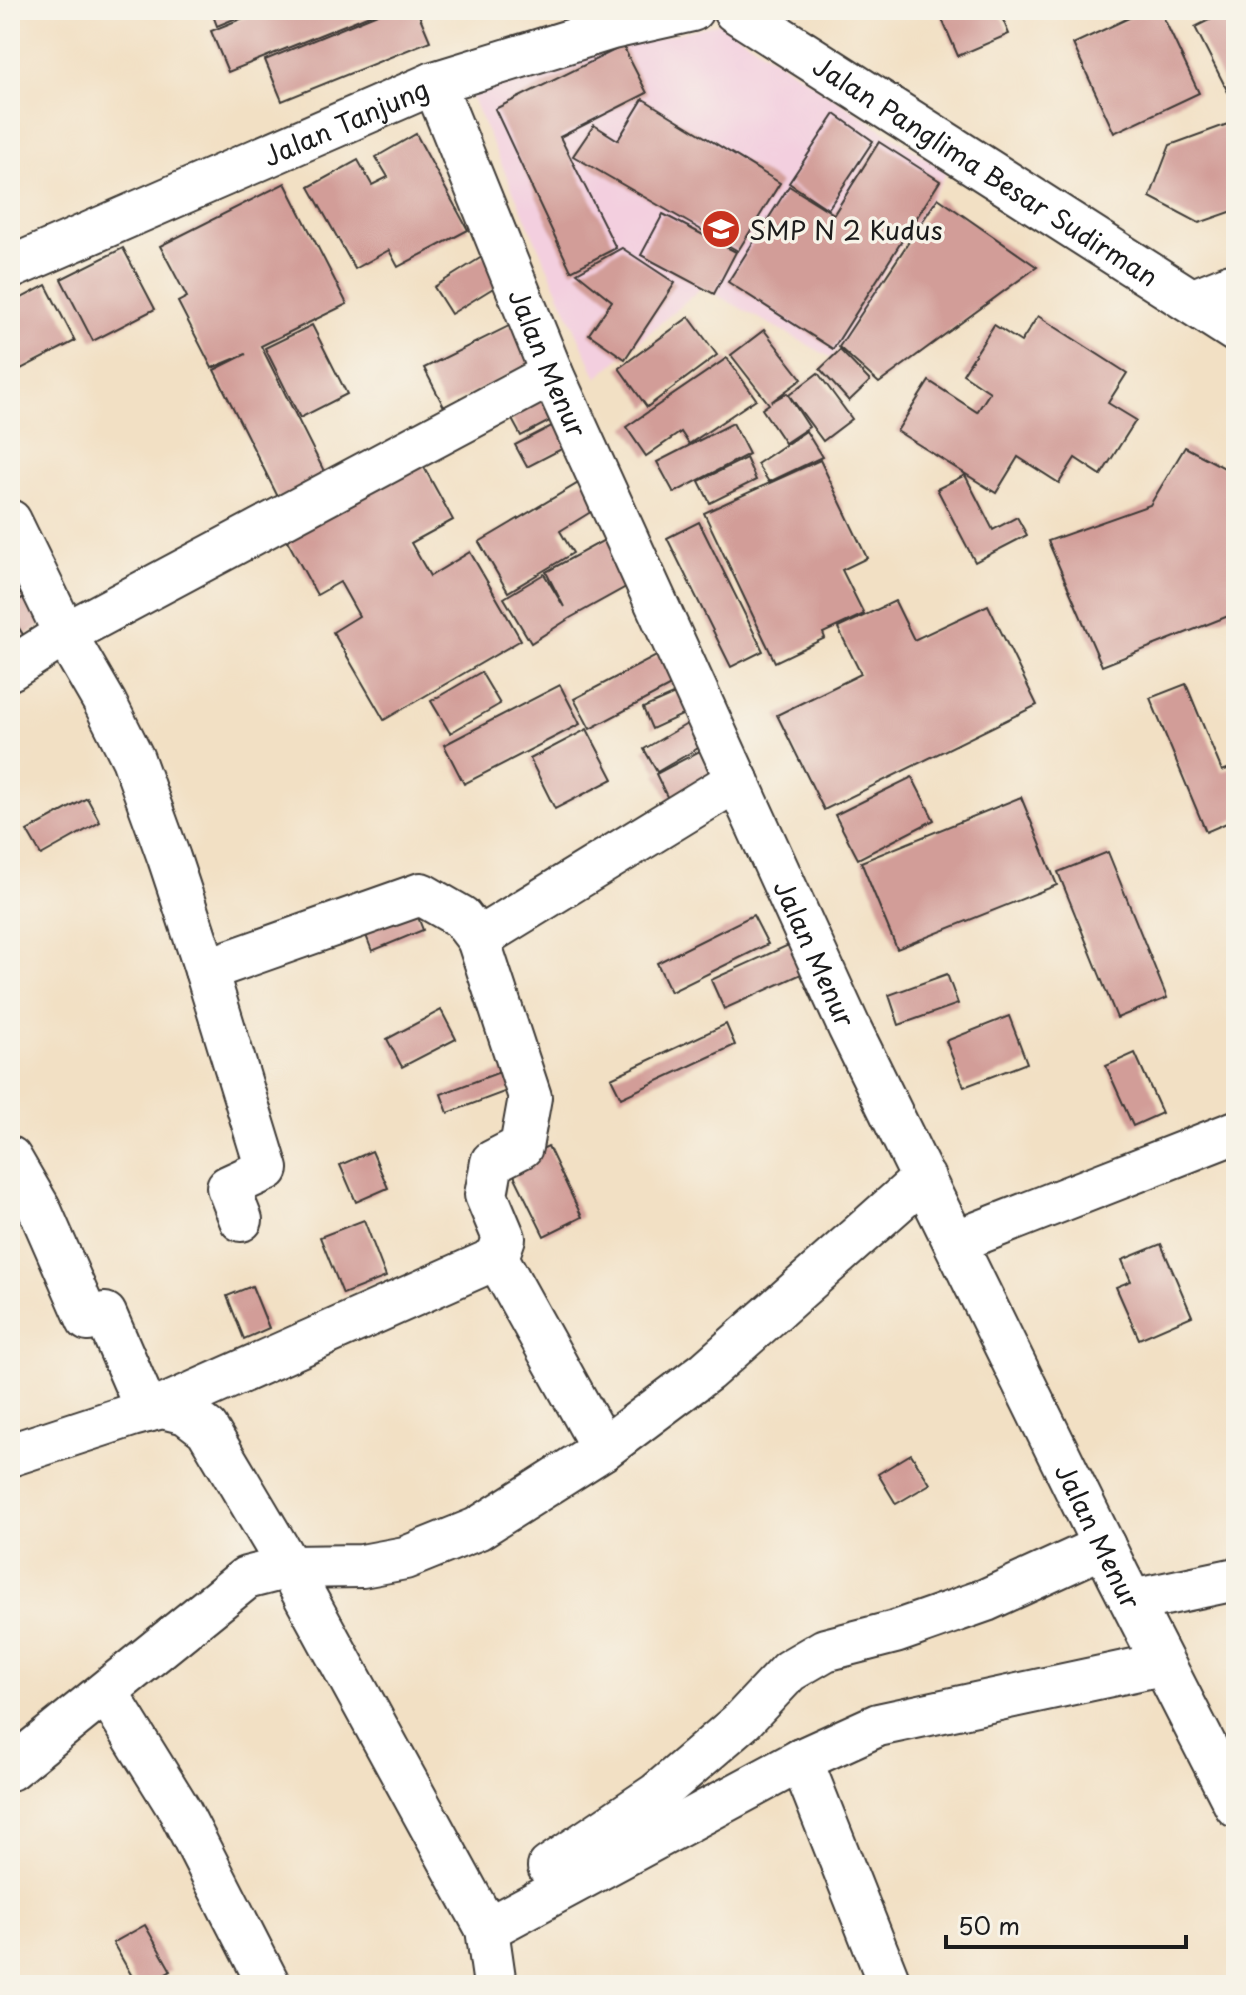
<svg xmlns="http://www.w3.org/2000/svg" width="1246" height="1995" viewBox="0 0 1246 1995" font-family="'Playpen Sans',sans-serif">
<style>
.built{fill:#f3cfdf}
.building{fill:#d29d98}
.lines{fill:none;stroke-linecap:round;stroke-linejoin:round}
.minor-casing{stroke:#3c3935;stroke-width:46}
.major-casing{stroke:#3c3935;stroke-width:48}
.minor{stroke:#fff;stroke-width:42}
.major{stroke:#fff;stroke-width:44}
.labels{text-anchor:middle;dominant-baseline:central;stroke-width:7;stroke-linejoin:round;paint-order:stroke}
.street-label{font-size:26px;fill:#1c1c1c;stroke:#f7f3e8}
.poi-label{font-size:26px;fill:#1c1c1c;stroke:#f7f3e8;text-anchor:start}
</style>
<rect width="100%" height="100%" fill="#f7f3e8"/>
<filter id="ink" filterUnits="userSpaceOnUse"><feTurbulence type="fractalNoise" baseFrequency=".0125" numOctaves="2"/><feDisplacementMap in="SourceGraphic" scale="16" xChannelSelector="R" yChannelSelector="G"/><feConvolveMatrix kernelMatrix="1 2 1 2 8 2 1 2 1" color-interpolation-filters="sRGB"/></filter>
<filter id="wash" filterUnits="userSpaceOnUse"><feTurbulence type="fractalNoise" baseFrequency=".006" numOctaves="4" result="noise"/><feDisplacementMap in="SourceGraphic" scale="32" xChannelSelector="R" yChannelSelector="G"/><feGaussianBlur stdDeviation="1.8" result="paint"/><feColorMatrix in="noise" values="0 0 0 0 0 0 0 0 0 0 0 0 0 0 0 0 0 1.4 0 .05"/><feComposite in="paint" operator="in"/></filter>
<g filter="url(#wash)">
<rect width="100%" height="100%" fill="#f2e0c4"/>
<polygon class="built" points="720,23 947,172 832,358 702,287 597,378 466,85"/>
<g id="blocks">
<g class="building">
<polygon points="211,10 256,10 217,26"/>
<polygon points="263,10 382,10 228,72 211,31"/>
<polygon points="387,10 417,10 430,41 282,101 265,60"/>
<polygon points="938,10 1011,10 1001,15 1009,34 958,56"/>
<polygon points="1146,10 1160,10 1199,93 1114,133 1073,44"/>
<polygon points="1229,10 1236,10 1236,95 1231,98 1195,27"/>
<polygon points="623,46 647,93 560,137 616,248 571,271 495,109"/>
<polygon points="643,99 780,183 738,251 573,156 594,125 618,140"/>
<polygon points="835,114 873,141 828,209 789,183"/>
<polygon points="1236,121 1236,210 1199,223 1150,197 1170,145"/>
<polygon points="416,134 468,230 398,267 389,250 355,269 309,187 358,160 372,185 388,177 376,157"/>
<polygon points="879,142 940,181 833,349 728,282 789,186 834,214"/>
<polygon points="285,183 347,304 261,346 326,475 279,499 214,370 246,354 212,368 178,302 187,297 160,246"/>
<polygon points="938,198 1037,267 879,383 839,347"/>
<polygon points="663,214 736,252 714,294 641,255"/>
<polygon points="123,248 155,309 93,341 61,279"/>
<polygon points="622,248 675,283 625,359 589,334 612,301 577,273"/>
<polygon points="485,255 503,282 451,314 434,287"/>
<polygon points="46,285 75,341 21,369 10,347 10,304"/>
<polygon points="1038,316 1127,373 1108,403 1136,420 1101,475 1075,458 1059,483 1018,457 996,493 897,431 929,381 977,412 990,392 963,374 994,325 1021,342"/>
<polygon points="689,317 717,355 647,407 619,368"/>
<polygon points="519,321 539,360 444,407 424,368"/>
<polygon points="312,325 347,394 300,418 265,348"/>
<polygon points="764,330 802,379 771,402 787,393 809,427 785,443 762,409 769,404 731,355"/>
<polygon points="840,350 870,381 849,401 820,369"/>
<polygon points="727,358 756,399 689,444 681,432 646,456 626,427"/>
<polygon points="818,373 852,419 823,441 789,395"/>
<polygon points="545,380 563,414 521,436 508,412"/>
<polygon points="565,419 577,441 527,467 515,445"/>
<polygon points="733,423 749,454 674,493 657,462"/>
<polygon points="806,431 822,457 769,482 757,464"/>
<polygon points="1185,447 1236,474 1236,613 1102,666 1048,541 1150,505"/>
<polygon points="414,449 453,520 411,543 430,576 470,552 521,640 384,720 333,632 359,616 340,582 317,595 278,524"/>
<polygon points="746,458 756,480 710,503 699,481"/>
<polygon points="820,460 867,558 842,570 864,614 823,633 825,638 775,662 704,513"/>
<polygon points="965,475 993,530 1017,517 1027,535 975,562 937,489"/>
<polygon points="587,478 602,505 560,531 573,553 508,592 479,542"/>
<polygon points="699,522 763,651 731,667 667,538"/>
<polygon points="617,533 642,578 570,618 531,643 504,598 544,574 564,607 546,572"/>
<polygon points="10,546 37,583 10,601"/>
<polygon points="35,590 53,617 24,636 10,614 10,606"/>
<polygon points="895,601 914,640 988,605 1037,705 824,810 777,715 861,674 838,628"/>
<polygon points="664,652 680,681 590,729 574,699"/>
<polygon points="481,672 500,704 450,733 431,701"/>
<polygon points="1186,684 1222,771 1236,766 1236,819 1206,832 1150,698"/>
<polygon points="560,685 580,724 464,784 444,745"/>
<polygon points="686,689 695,709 652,729 643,708"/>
<polygon points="699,717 712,740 657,772 644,749"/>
<polygon points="587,729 613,779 555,809 530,759"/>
<polygon points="713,744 727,771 669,801 656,774"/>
<polygon points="912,777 934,820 858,859 835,815"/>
<polygon points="1021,797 1057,885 897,949 861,862"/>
<polygon points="87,798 100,822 41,855 27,831"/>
<polygon points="1108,852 1167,998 1117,1018 1058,872"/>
<polygon points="412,902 423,930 372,951 361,922"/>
<polygon points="753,915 768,944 671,992 657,963"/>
<polygon points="804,938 817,967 724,1009 711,980"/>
<polygon points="947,974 958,1004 899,1025 889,995"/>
<polygon points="441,1010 456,1039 402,1067 387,1039"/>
<polygon points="1009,1016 1027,1063 964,1087 946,1041"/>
<polygon points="726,1024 735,1045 621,1098 611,1078"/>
<polygon points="1135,1053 1162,1113 1133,1126 1106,1066"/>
<polygon points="508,1069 515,1088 448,1113 441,1094"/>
<polygon points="548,1146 582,1217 544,1236 509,1165"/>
<polygon points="372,1151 388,1188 356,1202 340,1165"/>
<polygon points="364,1220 386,1277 343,1294 320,1237"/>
<polygon points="1161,1244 1192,1316 1139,1339 1116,1287 1131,1281 1122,1260"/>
<polygon points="252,1286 269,1328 244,1339 227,1296"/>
<polygon points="911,1454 930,1484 896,1504 878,1474"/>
<polygon points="145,1925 171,1971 146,1985 137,1985 113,1943"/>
</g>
</g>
</g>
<g filter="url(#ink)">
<use href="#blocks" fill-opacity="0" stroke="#3c3935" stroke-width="2"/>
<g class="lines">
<g class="minor-casing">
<g id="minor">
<path id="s1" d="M434,83L552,374L849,1027L1118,1575L1236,1806"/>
<path id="s2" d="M10,268L434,83L612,28L692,10"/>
<polyline points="1191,301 1236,283"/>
<polyline points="10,521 65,634 105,703 133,759 169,858 206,970 421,894 461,917 478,939"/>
<polyline points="10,669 65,634 552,374"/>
<polyline points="206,970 267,1169 228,1187 241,1220"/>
<polyline points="10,1158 39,1208 88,1320 105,1314 147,1411"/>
<polyline points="955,1242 1236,1132"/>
<polyline points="162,1407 497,1258"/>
<polyline points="603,1449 497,1258 504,1238 486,1195 492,1162 521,1147 530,1097 478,939 737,780"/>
<polyline points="10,1455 132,1415 162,1407 186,1413 207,1429 289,1567 487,1929"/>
<polyline points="1132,1601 1236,1579"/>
<polyline points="107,1693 180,1811 269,1985"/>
<polyline points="801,1760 890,1985"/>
<polyline points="10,1769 246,1578 289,1567 362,1566 405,1558 477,1529 603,1449 707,1371 924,1178"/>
<polyline points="549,1867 657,1794 742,1721 789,1671 825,1650 895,1632 986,1600 1104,1546"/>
<polyline points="495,1985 487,1929 801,1760 878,1725 1162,1664"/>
</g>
</g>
<g class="major-casing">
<g id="major">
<path id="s3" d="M735,10L1236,330"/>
</g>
</g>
<use href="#minor" class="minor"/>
<use href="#major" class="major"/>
</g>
</g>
<defs>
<g id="school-disc" transform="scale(2)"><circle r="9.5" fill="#c8321e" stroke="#f7f3e8"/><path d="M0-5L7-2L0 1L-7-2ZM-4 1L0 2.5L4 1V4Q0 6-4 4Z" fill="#fff"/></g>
</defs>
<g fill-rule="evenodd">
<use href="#school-disc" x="721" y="229"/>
</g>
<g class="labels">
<g class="street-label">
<text stroke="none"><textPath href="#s2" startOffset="366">Jalan Tanjung</textPath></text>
<text stroke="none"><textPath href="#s3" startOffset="298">Jalan Panglima Besar Sudirman</textPath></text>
<text stroke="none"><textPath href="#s1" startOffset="302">Jalan Menur</textPath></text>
<text stroke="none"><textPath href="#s1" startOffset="950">Jalan Menur</textPath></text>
<text stroke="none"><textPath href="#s1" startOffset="1598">Jalan Menur</textPath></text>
</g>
<g class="poi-label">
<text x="749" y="229">SMP N 2 Kudus</text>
</g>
</g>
<rect width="1246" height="1995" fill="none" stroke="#f7f3e8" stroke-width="40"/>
<path d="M946 1935v12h240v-12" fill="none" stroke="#1c1c1c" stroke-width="4"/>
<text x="958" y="1935" font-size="24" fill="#1c1c1c" stroke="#f7f3e8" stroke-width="6" paint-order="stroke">50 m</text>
</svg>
